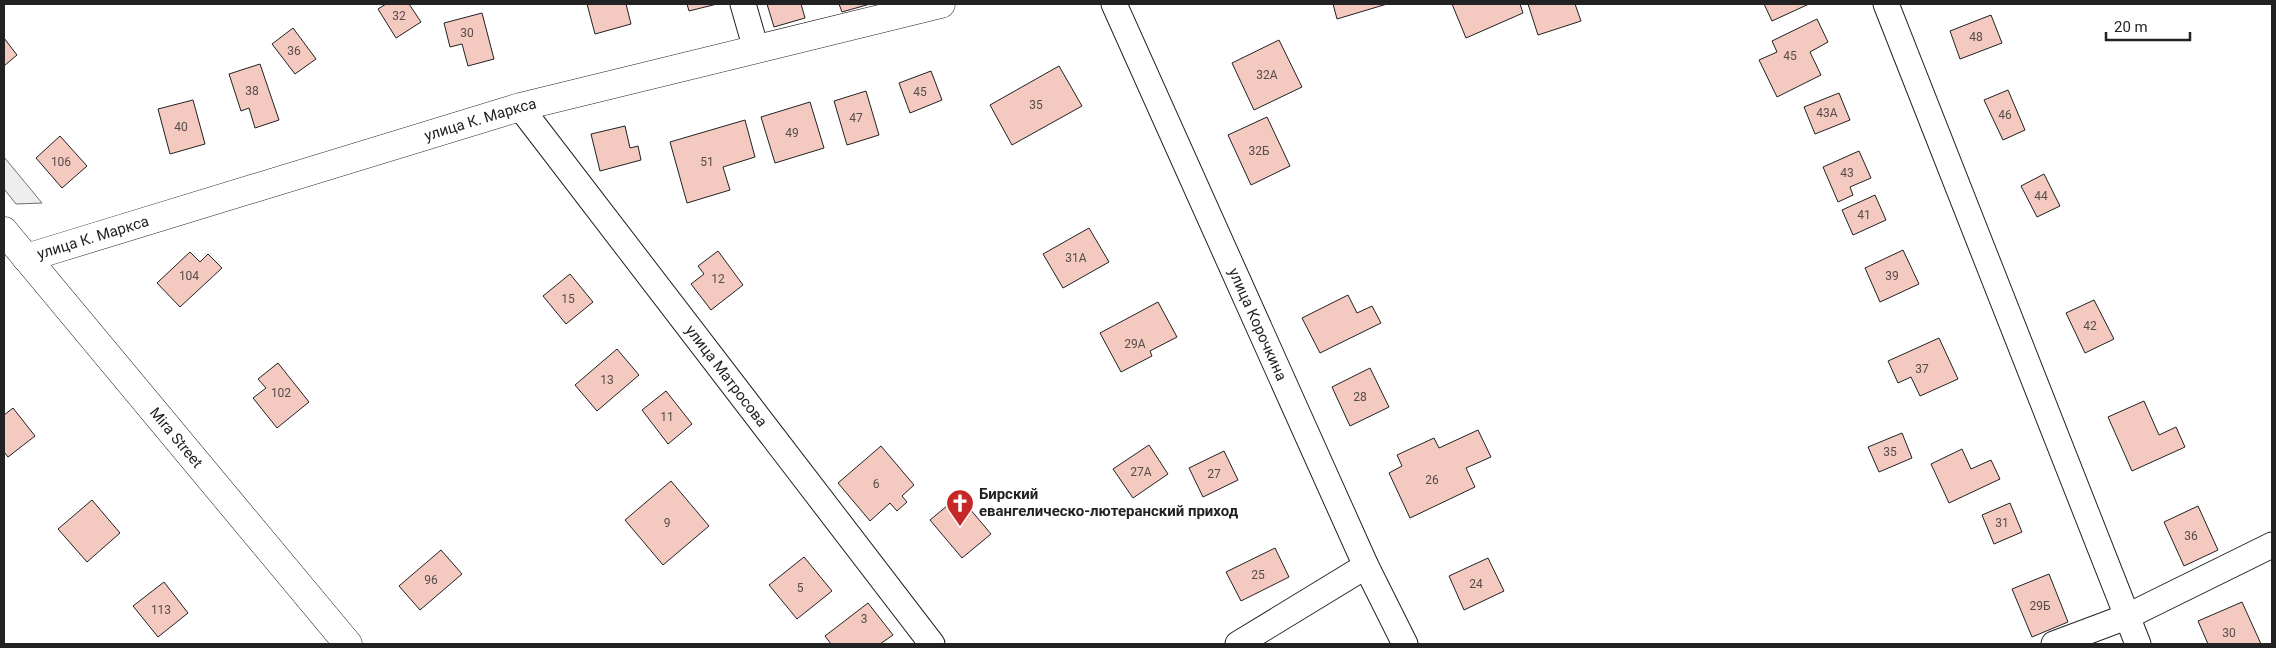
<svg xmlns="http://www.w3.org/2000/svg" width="2276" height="648" viewBox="0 0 2276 648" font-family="Roboto,sans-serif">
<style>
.green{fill:#eee;stroke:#6f6f6f}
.building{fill:#f3c9c0;stroke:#222}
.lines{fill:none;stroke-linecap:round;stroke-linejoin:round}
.minor-casing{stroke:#222;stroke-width:27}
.secondary-casing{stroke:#222;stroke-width:29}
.minor{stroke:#fff;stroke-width:25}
.secondary{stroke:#fff;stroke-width:28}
.labels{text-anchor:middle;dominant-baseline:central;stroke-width:4;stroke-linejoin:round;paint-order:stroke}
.number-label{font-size:12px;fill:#564c4a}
.street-label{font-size:15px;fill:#222;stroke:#fff}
.poi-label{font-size:15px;font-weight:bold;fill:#222;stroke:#fff;text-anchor:start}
</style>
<rect width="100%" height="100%" fill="#fff"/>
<polygon class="green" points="4,157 42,203 16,204 4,189"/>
<g class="building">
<polygon points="386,4 409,4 421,22 396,38 378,9"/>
<polygon points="587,4 626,4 631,24 595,34"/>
<polygon points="687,4 717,4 689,11"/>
<polygon points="767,4 801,4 805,18 774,27"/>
<polygon points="839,4 870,4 842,12"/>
<polygon points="1333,4 1387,4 1337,19"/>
<polygon points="1452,4 1520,4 1523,13 1466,38"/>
<polygon points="1528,4 1575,4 1581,21 1538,35"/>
<polygon points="1764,4 1809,4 1772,21"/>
<polygon points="482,13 494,59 468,66 462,44 450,47 444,23"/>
<polygon points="1991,15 2002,43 1960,59 1950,31"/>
<polygon points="1817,19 1828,42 1810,52 1821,75 1777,97 1759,60 1777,52 1772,41"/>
<polygon points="293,28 316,59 295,74 272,44"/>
<polygon points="4,38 17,55 4,66"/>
<polygon points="1279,40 1302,87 1254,110 1232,63"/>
<polygon points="260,64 279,120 255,128 249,108 241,111 229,74"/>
<polygon points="1059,66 1082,106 1012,145 990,105"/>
<polygon points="931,71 942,100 910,113 899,83"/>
<polygon points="2008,90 2025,130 2003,140 1984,100"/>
<polygon points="866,91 879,135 847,145 834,101"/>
<polygon points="1839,93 1850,120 1815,134 1804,107"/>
<polygon points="193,100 205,144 170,154 158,109"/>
<polygon points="810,102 824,148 775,163 761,117"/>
<polygon points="1267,117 1290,166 1251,185 1228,135"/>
<polygon points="745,120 755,157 723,167 730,190 687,203 670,142"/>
<polygon points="625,126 630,148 638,146 641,160 600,171 591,134"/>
<polygon points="60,136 87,166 62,188 36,158"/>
<polygon points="1859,151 1871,178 1850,187 1853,195 1838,202 1823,167"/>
<polygon points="2044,174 2060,206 2037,217 2021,186"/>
<polygon points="1875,195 1886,220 1853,235 1842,210"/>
<polygon points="1089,228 1109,262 1063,288 1043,254"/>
<polygon points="1903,250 1919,284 1880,302 1865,268"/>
<polygon points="718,251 743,285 711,310 691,284 704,274 698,266"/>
<polygon points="190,252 200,262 208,254 222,268 180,307 157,283"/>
<polygon points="570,274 593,302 566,324 543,296"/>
<polygon points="1348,295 1357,313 1372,306 1381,323 1320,353 1302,318"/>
<polygon points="2094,300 2114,339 2085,353 2066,313"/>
<polygon points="1158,302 1177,337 1150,351 1152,356 1121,372 1100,333"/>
<polygon points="1939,338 1958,379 1920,396 1911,377 1898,383 1888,361"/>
<polygon points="617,349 639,375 597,411 575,385"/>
<polygon points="278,363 309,402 277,428 253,398 266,388 258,379"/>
<polygon points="1370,368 1389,407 1350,426 1332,387"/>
<polygon points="666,391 692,424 668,444 642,410"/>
<polygon points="2144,401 2159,435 2176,427 2185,447 2132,471 2108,417"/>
<polygon points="13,408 35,436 8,457 4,452 4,415"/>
<polygon points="1478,430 1491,457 1466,468 1475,487 1410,518 1389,473 1402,466 1397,455 1434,438 1439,448"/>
<polygon points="1902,433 1912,458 1879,472 1868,447"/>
<polygon points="1149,445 1168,474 1133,498 1113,469"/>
<polygon points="881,446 914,485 902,496 907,502 897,511 890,503 870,521 838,483"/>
<polygon points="1962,449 1971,469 1991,460 2000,479 1949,503 1931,464"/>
<polygon points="1224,451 1238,480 1203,497 1189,468"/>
<polygon points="671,481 709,526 663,565 625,520"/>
<polygon points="959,496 991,534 962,558 930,520"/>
<polygon points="92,500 120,533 87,562 58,529"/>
<polygon points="2010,503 2022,532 1994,544 1982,515"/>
<polygon points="2198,506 2218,550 2184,566 2164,522"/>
<polygon points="1275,548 1289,577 1241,601 1226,572"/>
<polygon points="441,550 462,574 420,610 399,586"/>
<polygon points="804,557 832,591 797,619 769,585"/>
<polygon points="1488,558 1504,591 1464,610 1449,576"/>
<polygon points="2049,574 2068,622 2032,637 2012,589"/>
<polygon points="164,582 188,613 158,637 133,606"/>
<polygon points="2242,602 2261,644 2208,644 2198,621"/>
<polygon points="868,603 893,635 880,644 831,644 825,636"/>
</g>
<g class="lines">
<g class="minor-casing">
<g id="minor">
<polyline points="743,4 756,49"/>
<path id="s1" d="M1114,4L1366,566L1405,644"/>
<polyline points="1886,4 2138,644"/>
<path id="s2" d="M520,107L932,644"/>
<polyline points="1238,644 1366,566"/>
<polyline points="2054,644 2126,617 2272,545"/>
</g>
</g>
<g class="secondary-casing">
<g id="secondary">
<path id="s3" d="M4,231L348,644"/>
<path id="s4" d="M26,258L520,107L941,4"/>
</g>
</g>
<use href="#minor" class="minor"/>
<use href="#secondary" class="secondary"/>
</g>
<defs>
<g id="church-pin" transform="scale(1.4375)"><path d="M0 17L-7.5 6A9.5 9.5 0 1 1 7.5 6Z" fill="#c62828" stroke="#fff"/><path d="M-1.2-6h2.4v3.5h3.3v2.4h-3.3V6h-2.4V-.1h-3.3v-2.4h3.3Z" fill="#fff"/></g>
</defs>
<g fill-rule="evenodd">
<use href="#church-pin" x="960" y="503"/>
</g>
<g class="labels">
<g class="number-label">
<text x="399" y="16">32</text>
<text x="467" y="33">30</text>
<text x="1976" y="37">48</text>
<text x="294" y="51">36</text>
<text x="1790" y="56">45</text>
<text x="1267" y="75">32А</text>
<text x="252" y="91">38</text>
<text x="920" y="92">45</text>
<text x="1036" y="105">35</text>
<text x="1827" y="113">43А</text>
<text x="2005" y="115">46</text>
<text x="856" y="118">47</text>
<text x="181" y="127">40</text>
<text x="792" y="133">49</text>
<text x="1259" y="151">32Б</text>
<text x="61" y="162">106</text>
<text x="707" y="162">51</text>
<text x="1847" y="173">43</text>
<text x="2041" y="196">44</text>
<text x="1864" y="215">41</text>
<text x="1076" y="258">31А</text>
<text x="189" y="276">104</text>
<text x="1892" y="276">39</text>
<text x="718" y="279">12</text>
<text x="568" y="299">15</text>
<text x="2090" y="326">42</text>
<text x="1135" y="344">29А</text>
<text x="1922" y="369">37</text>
<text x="607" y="380">13</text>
<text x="281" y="393">102</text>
<text x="1360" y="397">28</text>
<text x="667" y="417">11</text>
<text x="1890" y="452">35</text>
<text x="1141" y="472">27А</text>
<text x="1214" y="474">27</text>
<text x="1432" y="480">26</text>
<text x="876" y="484">6</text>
<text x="667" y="523">9</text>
<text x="2002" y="523">31</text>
<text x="2191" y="536">36</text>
<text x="1258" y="575">25</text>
<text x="431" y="580">96</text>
<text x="1476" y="584">24</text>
<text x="800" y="588">5</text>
<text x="2040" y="606">29Б</text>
<text x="161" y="610">113</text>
<text x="864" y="619">3</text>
<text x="2229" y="633">30</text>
</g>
<g class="street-label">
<text stroke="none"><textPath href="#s4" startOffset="475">улица К. Маркса</textPath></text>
<text stroke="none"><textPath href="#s4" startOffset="70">улица К. Маркса</textPath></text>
<text stroke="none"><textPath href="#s1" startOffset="351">улица Корочкина</textPath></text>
<text stroke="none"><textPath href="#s2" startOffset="339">улица Матросова</textPath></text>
<text stroke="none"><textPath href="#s3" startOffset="269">Mira Street</textPath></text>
</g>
<g class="poi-label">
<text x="979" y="494">Бирский<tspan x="979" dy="17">евангелическо-лютеранский приход</tspan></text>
</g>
</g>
<rect width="2276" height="648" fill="none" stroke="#222222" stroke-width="10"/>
<path d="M2106 32v8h84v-8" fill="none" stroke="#222222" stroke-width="2.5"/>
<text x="2114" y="32" font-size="15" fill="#222222" stroke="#ffffff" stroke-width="4" paint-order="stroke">20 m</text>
</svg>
